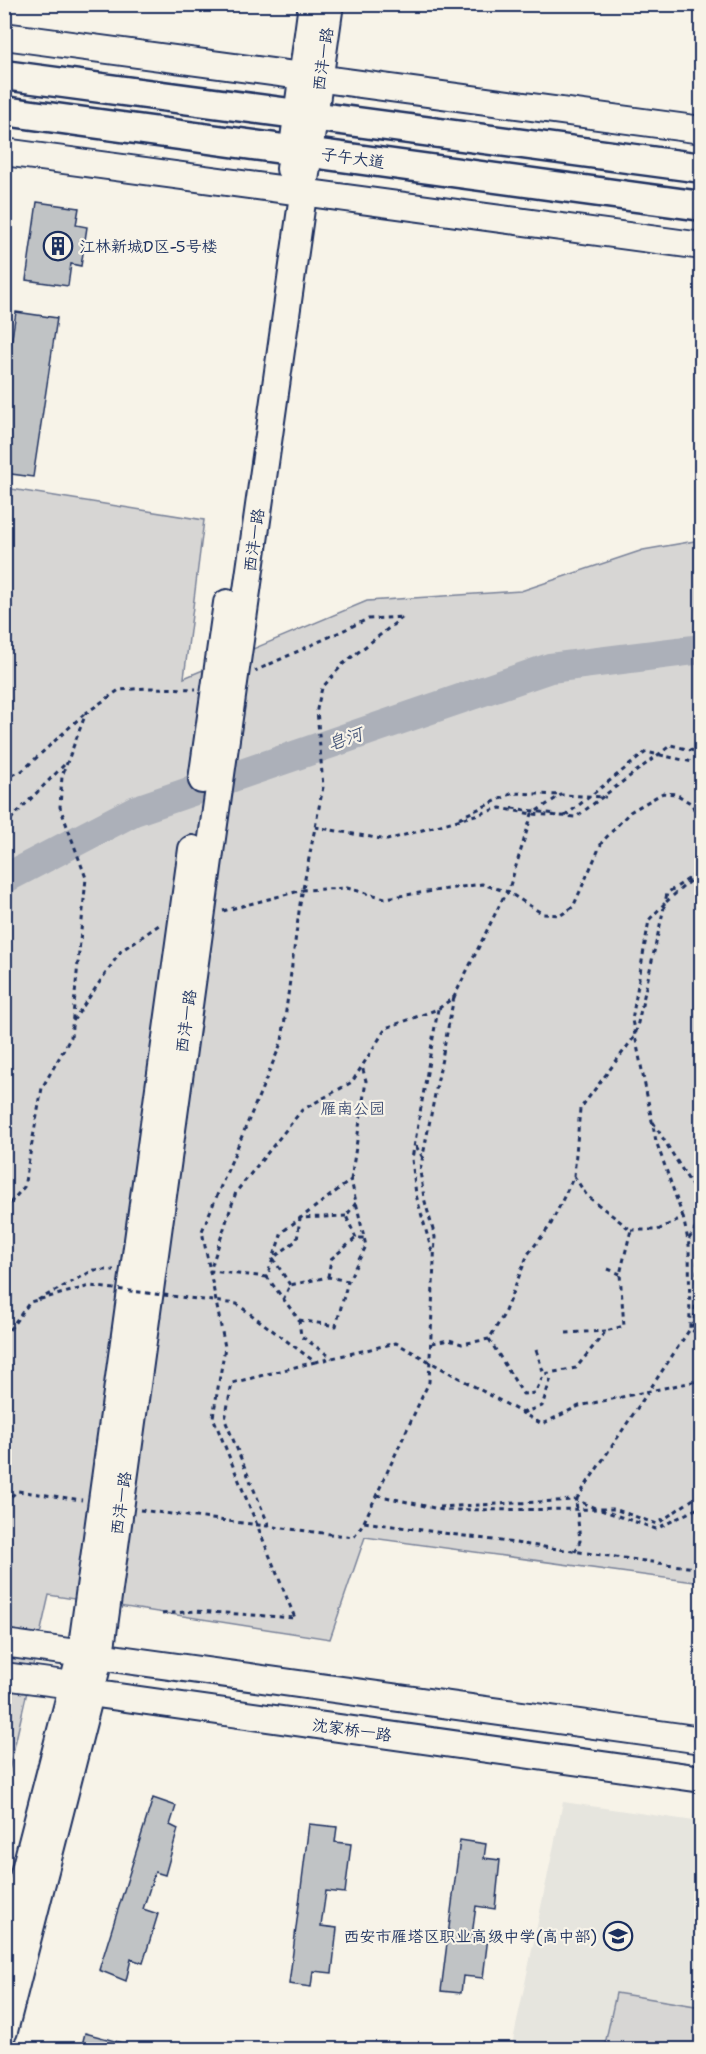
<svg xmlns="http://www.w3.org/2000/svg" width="706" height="2054" viewBox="0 0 706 2054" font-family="'Shantell Sans','LXGW WenKai TC',sans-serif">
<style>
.built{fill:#e6e5de}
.green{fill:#d7d6d4;stroke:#798299;stroke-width:1.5}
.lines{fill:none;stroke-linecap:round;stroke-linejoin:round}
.river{stroke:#acb0b9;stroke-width:30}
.building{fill:#c0c3c5;stroke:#1b2f5e;stroke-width:1.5}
.secondary-casing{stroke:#1b2f5e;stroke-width:30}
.primary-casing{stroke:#1b2f5e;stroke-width:33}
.path{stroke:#1b2f5e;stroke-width:3;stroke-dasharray:4.5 4.5;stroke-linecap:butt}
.secondary{stroke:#f7f3e8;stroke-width:26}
.primary{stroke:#f7f3e8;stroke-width:28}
.path-bridge{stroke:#1b2f5e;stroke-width:3;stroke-dasharray:4.5 4.5;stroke-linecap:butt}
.labels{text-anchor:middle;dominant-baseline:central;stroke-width:4.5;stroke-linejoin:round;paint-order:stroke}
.street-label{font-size:16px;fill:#1b2f5e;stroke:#f7f3e8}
.poi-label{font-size:16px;fill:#1b2f5e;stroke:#f7f3e8;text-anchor:start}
.park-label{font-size:16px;fill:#415076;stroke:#f7f3e8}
.water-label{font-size:18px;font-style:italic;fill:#465679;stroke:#f7f3e8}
</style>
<rect width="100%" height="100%" fill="#f7f3e8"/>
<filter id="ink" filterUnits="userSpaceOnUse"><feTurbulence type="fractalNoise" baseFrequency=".0167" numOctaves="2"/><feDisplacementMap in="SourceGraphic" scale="12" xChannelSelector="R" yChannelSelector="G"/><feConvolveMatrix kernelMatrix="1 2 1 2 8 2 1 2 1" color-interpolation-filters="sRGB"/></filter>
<g filter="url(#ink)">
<polygon class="built" points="563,1802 701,1822 701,2049 511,2050"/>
<g class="green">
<polygon points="5,488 204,520 184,678 367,601 521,591 643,550 701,540 701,1583 365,1537 330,1639 49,1595 5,1788"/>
<polygon points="616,1993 701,2007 701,2049 604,2049"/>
</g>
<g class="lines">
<polyline class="river" points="4,879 134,811 550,668 702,649"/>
</g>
<g class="building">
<polygon points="37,202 79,208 76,225 87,227 81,266 71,264 68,286 26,280"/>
<polygon points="16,312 57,318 33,477 4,473 4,389"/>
<polygon points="153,1798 176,1806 170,1825 178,1829 165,1875 155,1872 143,1909 158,1914 143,1963 131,1959 126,1981 99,1970"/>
<polygon points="309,1824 337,1827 335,1842 351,1844 345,1893 326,1891 321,1926 337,1928 332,1973 313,1971 311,1987 289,1984"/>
<polygon points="460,1840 486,1844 484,1858 500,1860 495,1909 476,1906 472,1935 488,1937 483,1978 463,1976 461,1993 441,1991"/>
<polygon points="85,2033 130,2045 130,2049 81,2049"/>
</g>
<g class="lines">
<g class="secondary-casing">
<g id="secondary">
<polyline points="4,36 702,130"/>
<polyline points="4,152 702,246"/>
<polyline points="290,169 312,4"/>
<polyline points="202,780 227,603"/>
<polyline points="4,1643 702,1740"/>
<polyline points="4,1676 72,1685 90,1693 702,1779"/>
<polyline points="4,1951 81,1653 192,849"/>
<polyline points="4,2031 100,1655 211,845 330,4"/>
</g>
</g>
<g class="primary-casing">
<g id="primary">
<polyline points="4,75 702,168"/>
<polyline points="4,111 702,206"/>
</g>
</g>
<g class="path">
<polyline points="4,778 22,771 84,714"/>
<polyline points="512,808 555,814"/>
<polyline points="565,816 646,752 702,764"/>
<polyline points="459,818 513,793 561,795"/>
<polyline points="4,826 66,763"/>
<polyline points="315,827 387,840 500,808 532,814 576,817 671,745 702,753"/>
<polyline points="223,911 303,890 347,888 385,898 482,884 508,892 543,914 561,915 573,907 602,842 630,812 663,793 676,794 692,804 702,829"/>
<polyline points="73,1021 121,951 162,923"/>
<polyline points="653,1122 702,1202"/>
<polyline points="416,1146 423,1158"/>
<polyline points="574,1176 587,1196 631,1230 620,1274 624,1326 606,1331 576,1368 544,1374 535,1393 523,1394 489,1339 503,1316 528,1254 550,1226 574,1176 580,1109 635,1036 665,903 702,870"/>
<polyline points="351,1180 366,1081 362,1066"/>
<polyline points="356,1203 346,1216 356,1238"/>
<polyline points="4,1210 24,1187 42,1088 71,1037 86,878 60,807 62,776 86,713 119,690 148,688 196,689"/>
<polyline points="683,1217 656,1141 632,1020 649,920 665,903 667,893 693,876"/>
<polyline points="631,1230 658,1230 683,1217 689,1245 690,1330 696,1332 702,1367"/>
<polyline points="689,1239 698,1224"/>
<polyline points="432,1252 416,1195 412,1159 438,1009"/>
<polyline points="608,1269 620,1274"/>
<polyline points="267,1277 210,1271 236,1192 302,1110 352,1082 386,1028 438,1009 454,997 504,896 508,892 532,814 561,795 606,797"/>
<polyline points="328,1277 331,1259 356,1238 364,1238"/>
<polyline points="290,1285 273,1258 297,1240 300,1218 346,1216"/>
<polyline points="38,1300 94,1270 114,1270"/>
<polyline points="283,1300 290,1285 328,1277 348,1281"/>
<polyline points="299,1320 336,1326 348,1281 366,1246 351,1180 282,1232 267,1277 299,1320 301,1336 332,1358"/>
<polyline points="566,1333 606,1331"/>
<polyline points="432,1343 449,1340 462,1344 489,1339"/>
<polyline points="536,1350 544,1374"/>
<polyline points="522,1413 542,1406 552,1375"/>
<polyline points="377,1495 443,1510 614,1509 657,1524 702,1493"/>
<polyline points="4,1502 18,1491 82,1500"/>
<polyline points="439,1507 576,1500 595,1508"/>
<polyline points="140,1510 354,1537 364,1522 702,1569"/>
<polyline points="601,1510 656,1529 702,1506"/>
<polyline points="364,1522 429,1382 435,1237 424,1198 420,1171 454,997"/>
<polyline points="269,1526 225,1420 232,1383 315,1362"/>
<polyline points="575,1552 580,1541 576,1500 694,1323 702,1203"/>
<polyline points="162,1614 196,1611 295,1618 213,1417 225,1347 202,1231 282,1041 300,904 323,787 317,709 322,688 343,664 403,617 368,619 255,671"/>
</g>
<use href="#secondary" class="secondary"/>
<use href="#primary" class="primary"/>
<polyline class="path-bridge" points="4,1337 30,1302 90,1286 237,1304 315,1362 396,1343 542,1424 579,1406 702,1380"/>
</g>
</g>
<defs>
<g id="building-ring" transform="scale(1.5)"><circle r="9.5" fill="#f7f3e8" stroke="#1b2f5e" stroke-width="1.5"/><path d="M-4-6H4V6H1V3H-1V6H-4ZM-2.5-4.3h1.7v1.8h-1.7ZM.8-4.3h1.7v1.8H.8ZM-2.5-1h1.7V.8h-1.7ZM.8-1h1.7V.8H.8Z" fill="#1b2f5e"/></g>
<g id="school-ring" transform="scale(1.5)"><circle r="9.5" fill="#f7f3e8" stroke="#1b2f5e" stroke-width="1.5"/><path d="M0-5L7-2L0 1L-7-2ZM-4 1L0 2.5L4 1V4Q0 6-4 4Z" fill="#1b2f5e"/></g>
</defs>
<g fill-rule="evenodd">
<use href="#building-ring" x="58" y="246"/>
<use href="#school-ring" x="618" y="1936"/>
</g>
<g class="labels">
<g class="street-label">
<text transform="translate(323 59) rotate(-82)">西沣一路</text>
<text transform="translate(353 158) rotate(8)">子午大道</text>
<text transform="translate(254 540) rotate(-82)">西沣一路</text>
<text transform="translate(186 1021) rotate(-82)">西沣一路</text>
<text transform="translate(121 1503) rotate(-82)">西沣一路</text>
<text transform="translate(352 1730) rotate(8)">沈家桥一路</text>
</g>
<g class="poi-label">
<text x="79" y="246">江林新城D区-5号楼</text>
<text x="597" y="1936" text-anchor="end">西安市雁塔区职业高级中学(高中部)</text>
</g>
<g class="park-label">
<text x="353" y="1108">雁南公园</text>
</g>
<g class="water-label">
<text transform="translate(345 739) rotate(-19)">皂河</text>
</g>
</g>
<rect width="706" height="2054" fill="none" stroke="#f7f3e8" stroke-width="24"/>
<rect x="12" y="12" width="682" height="2030" fill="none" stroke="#1b2f5e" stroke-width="2" filter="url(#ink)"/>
</svg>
